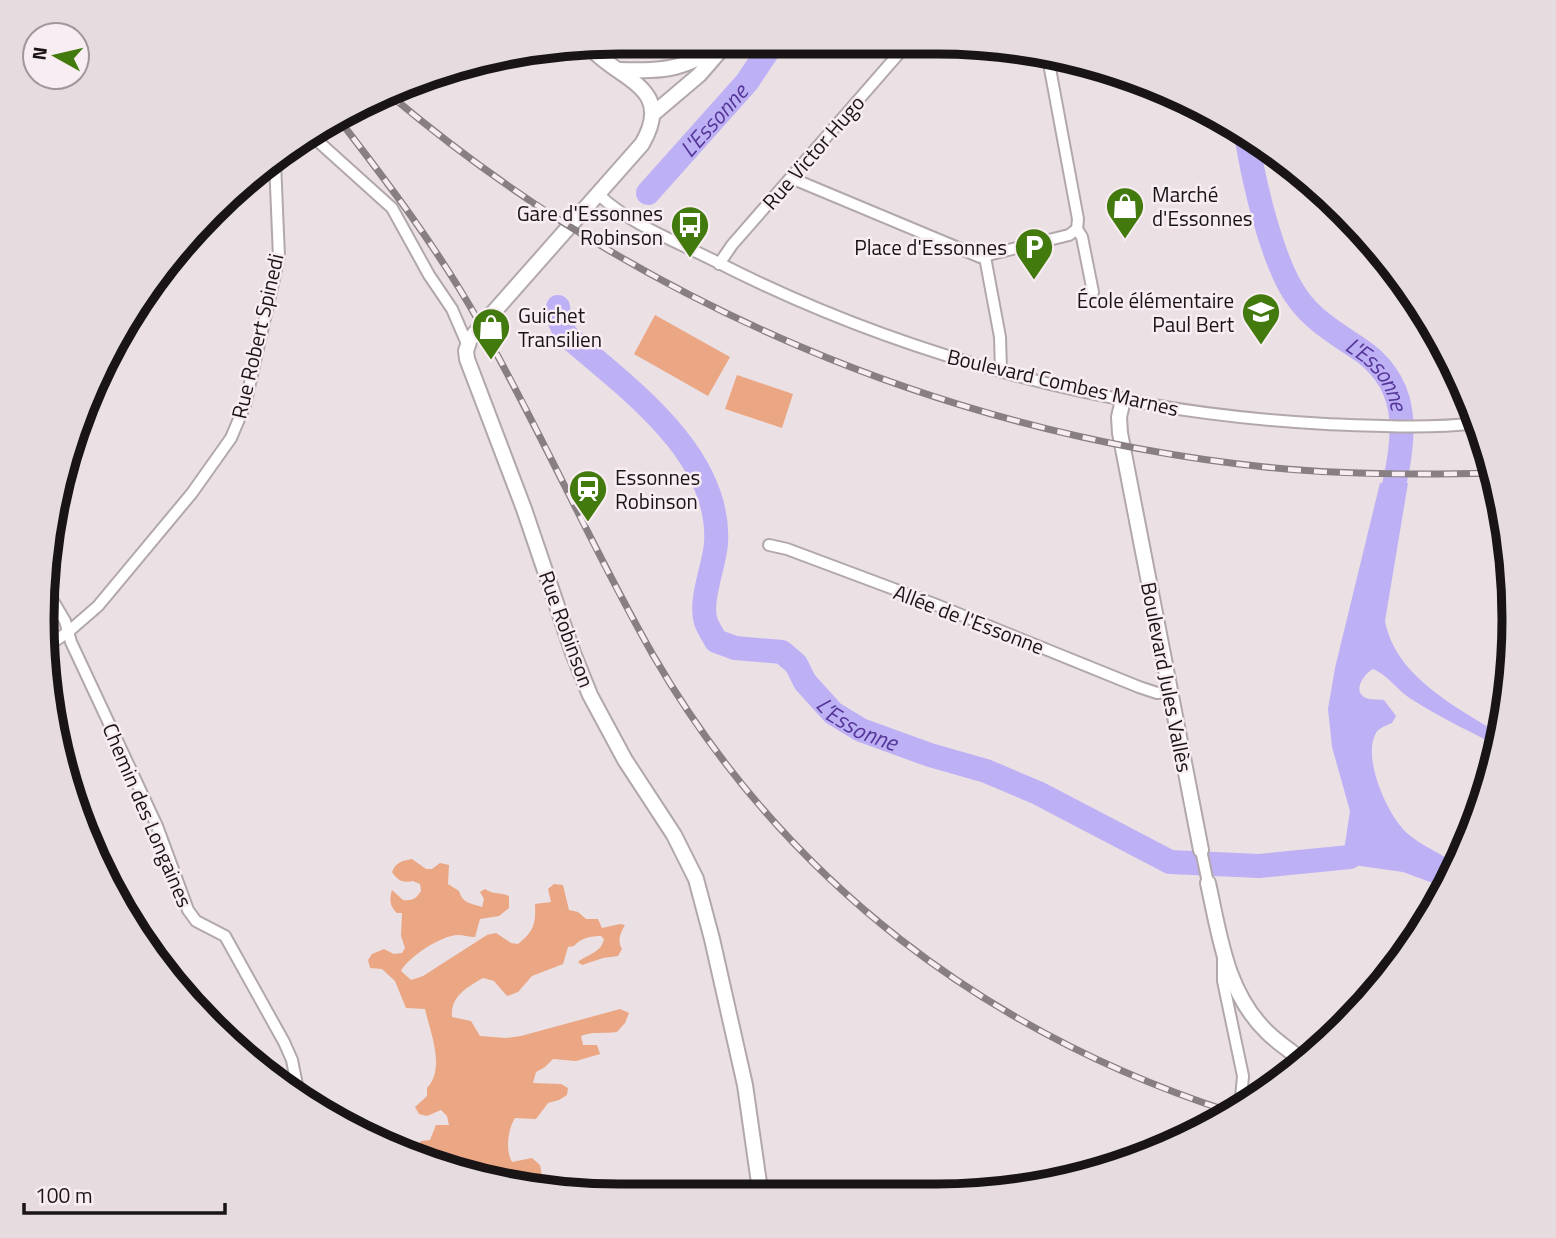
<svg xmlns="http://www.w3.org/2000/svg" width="1556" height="1238" viewBox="0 0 1556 1238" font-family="'Titillium Web',sans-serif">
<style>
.green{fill:#eba683}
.water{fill:#beb0f5}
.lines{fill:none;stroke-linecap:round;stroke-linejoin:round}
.river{stroke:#beb0f5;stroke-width:24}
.street-casing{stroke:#b2a8ac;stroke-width:14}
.secondary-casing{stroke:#b2a8ac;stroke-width:18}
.street{stroke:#fff;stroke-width:10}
.secondary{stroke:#fff;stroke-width:14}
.rail-casing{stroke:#877f82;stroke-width:7}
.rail{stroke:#f8edf2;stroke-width:4.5;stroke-dasharray:13;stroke-linecap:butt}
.labels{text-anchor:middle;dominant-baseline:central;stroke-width:5;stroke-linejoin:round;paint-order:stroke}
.street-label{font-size:21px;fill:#191517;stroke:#f8edf2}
.poi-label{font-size:21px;fill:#191517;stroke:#f8edf2;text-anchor:start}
.water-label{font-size:23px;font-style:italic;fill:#553799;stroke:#f8edf2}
.rim{fill:none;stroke:#191517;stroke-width:9}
</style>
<rect width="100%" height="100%" fill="#ebe0e4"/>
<g class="green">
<polygon points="655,315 730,357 708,396 634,354"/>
<polygon points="737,375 793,394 782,428 725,409"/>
<path d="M412,859L426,869H432L440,863L449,865L448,884L459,891C463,904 471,903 482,907L484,899L480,892L485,889C493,895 500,892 509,896V908L499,916L480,919L475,937C469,937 463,935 458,935C442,935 408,957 401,971L411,980L423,976L487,935L496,933L511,943L518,944C534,932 536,923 535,904L551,902L548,889L554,884L563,885L569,910L578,912L586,919H598L602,928L620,924L625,925C620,934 617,940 622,949L618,956L603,958L582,965L578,962C588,954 601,953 604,939L601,936C591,936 581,938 574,946L568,947L563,964L532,976L518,992L507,996L494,981L483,978C467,987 450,997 452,1017L471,1021L480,1036L505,1038L521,1036L620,1009L629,1013L625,1023L617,1032C605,1034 593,1031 581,1036L583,1045H597L600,1054L576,1061L553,1059L545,1067L536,1072L533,1083L561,1084L568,1088L567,1095L559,1100L548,1103L536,1119L515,1118C508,1129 505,1150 512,1162L532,1158L540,1165L544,1186L507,1185L453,1169L447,1158L430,1157L418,1145L421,1141L430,1140L436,1125H449L447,1116L441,1110L427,1116L419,1114L415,1107L427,1096V1088C446,1068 430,1032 425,1009L406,1008L395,981L382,969L370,968L368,960L372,954L384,949L394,954L402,953L405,948L401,936L402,913H397C390,906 389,900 392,890L403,900C412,901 416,899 421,891L420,884L413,881C403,883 398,881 392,872C396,862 402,861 412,859Z"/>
</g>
<path class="water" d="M1380,483H1408L1385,621C1395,676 1456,707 1500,734L1498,746C1469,731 1439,717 1411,699C1398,691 1387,674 1373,669C1365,673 1351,691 1366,698C1370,700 1379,699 1384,700L1396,716L1392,723C1385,726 1378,728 1375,735C1363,760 1388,817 1408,834C1423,847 1442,853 1457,866L1446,888L1403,872L1318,860L1344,851L1350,811L1332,747L1328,709L1335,668Z"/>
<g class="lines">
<g class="river">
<path id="s1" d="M1246,134C1253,178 1272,265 1299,300C1316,323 1342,337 1365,353C1421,396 1399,457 1388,515"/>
<path id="s2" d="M648,193L747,82L773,43"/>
<path id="s3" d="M558,307L560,322L566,335C626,387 722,454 716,544C714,567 699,601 706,622C708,628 713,635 716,641L735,648L782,652L796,664L805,682L833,713L861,730L930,755L986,771L1038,793L1170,862L1259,866L1350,857"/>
</g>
<g class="street-casing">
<g id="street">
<polyline points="1048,58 1078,219 1077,229"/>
<polyline points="311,135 392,208 429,275 452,309 468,346"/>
<polyline points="791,178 980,257 1069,235 1077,229"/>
<path d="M599,195C630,224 675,241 713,260C902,357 1114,413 1326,424C1379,426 1426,429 1479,423"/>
<polyline points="1077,229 1082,237 1093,292"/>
<polyline points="985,257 1000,337 1001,371"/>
<polyline points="719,264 732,245 908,43"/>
<polyline points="769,545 787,549 934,604 1139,687 1157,693 1169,692"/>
<polyline points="46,589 65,621 71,642 157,826 188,910 196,921 225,936 284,1042 292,1060 299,1095"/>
<polyline points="46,647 68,632 98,606 192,493 231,438 245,405 279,257 275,162"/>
<polyline points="1201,850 1208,883"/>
<polyline points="1223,960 1223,981 1243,1076 1240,1109"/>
<polyline points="960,1194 1075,1175"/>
</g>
</g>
<g class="secondary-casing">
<g id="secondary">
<path d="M589,46C617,80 676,86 642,144L470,339L466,351L467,359L524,509L573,653L590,695L625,760L674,835L696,879L712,939L745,1085L760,1190"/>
<path d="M619,70C668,71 684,70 725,42"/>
<polyline points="653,114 699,75 719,52"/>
<polyline points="1123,400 1119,417 1120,433 1201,850"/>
<path d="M1208,883C1220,937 1226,992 1267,1032C1278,1043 1292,1052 1305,1062"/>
</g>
</g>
<use href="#street" class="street"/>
<use href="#secondary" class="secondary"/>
<g class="rail-casing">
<g id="rail">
<path d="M390,95C636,303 944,433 1265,467C1340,475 1417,475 1493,473"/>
<path d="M337,117C388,183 438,249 479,322C541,431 591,546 653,655C784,881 987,1034 1234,1113"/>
</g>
</g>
<use href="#rail" class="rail"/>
</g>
<defs>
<g id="shop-pin" transform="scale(2.0125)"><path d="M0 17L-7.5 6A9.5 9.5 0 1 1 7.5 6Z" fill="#437a0e" stroke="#f8edf2"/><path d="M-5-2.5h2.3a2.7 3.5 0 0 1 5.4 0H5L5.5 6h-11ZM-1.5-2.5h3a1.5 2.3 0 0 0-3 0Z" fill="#fff"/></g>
<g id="bus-pin" transform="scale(2.0125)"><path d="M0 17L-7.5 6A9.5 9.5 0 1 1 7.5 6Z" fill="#437a0e" stroke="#f8edf2"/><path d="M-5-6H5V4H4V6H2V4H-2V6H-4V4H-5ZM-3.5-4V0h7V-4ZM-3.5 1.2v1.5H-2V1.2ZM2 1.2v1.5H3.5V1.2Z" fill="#fff"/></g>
<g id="parking-pin" transform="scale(2.0125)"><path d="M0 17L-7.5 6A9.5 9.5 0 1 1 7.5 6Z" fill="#437a0e" stroke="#f8edf2"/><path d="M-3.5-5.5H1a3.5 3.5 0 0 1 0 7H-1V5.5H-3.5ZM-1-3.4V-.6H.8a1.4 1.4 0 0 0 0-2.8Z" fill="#fff"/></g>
<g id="school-pin" transform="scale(2.0125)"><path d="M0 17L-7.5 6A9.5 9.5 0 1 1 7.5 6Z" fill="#437a0e" stroke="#f8edf2"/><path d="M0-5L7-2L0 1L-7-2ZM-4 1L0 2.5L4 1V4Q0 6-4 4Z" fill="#fff"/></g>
<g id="station-pin" transform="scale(2.0125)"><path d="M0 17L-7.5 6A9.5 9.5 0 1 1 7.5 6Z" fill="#437a0e" stroke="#f8edf2"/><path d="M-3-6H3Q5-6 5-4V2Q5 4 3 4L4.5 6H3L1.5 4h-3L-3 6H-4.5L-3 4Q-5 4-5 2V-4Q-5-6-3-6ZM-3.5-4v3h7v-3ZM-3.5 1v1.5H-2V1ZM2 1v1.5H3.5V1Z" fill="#fff"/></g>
</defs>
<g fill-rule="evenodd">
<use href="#shop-pin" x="1125" y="206"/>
<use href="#bus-pin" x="690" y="225"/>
<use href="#parking-pin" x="1034" y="247"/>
<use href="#school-pin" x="1261" y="312"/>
<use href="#shop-pin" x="491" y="327"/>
<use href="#station-pin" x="588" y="489"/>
</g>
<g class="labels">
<g class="street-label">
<text transform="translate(813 152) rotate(-49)">Rue Victor Hugo</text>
<text transform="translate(257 336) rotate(-77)">Rue Robert Spinedi</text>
<text transform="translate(1063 382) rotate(13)">Boulevard Combes Marnes</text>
<text transform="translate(969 619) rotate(21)">Allée de l'Essonne</text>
<text transform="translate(567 629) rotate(70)">Rue Robinson</text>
<text transform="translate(1167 677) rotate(79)">Boulevard Jules Vallès</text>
<text transform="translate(148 815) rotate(67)">Chemin des Longaines</text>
</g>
<g class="poi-label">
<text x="1152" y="194">Marché<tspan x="1152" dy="24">d'Essonnes</tspan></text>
<text x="663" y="213" text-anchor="end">Gare d'Essonnes<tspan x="663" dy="24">Robinson</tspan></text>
<text x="1007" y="247" text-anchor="end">Place d'Essonnes</text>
<text x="1234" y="300" text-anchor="end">École élémentaire<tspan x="1234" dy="24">Paul Bert</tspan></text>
<text x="518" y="315">Guichet<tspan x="518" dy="24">Transilien</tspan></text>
<text x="615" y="477">Essonnes<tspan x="615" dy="24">Robinson</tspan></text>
</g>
<g class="water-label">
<text stroke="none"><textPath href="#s2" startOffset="98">L'Essonne</textPath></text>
<text stroke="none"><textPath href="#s1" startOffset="285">L'Essonne</textPath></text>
<text stroke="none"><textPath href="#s3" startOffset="572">L'Essonne</textPath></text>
</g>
</g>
<path d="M0 0H1556V1238H0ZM619 54H937A565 565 0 0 1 1502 619V619A565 565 0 0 1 937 1184H619A565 565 0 0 1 54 619V619A565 565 0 0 1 619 54Z" fill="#e6dce0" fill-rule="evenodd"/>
<path class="rim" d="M619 54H937A565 565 0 0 1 1502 619V619A565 565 0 0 1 937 1184H619A565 565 0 0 1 54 619V619A565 565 0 0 1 619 54Z"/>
<g transform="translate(56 56) rotate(278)"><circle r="33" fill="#f8edf2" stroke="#9f979a" stroke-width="2"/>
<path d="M0-5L12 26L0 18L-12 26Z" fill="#437a0e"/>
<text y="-10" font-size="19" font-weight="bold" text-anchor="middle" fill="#191517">N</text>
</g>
<path d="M24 1203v10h201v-10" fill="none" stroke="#191517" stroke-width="3.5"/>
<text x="35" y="1203" font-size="21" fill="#191517" stroke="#f8edf2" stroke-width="5" paint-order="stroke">100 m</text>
</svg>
